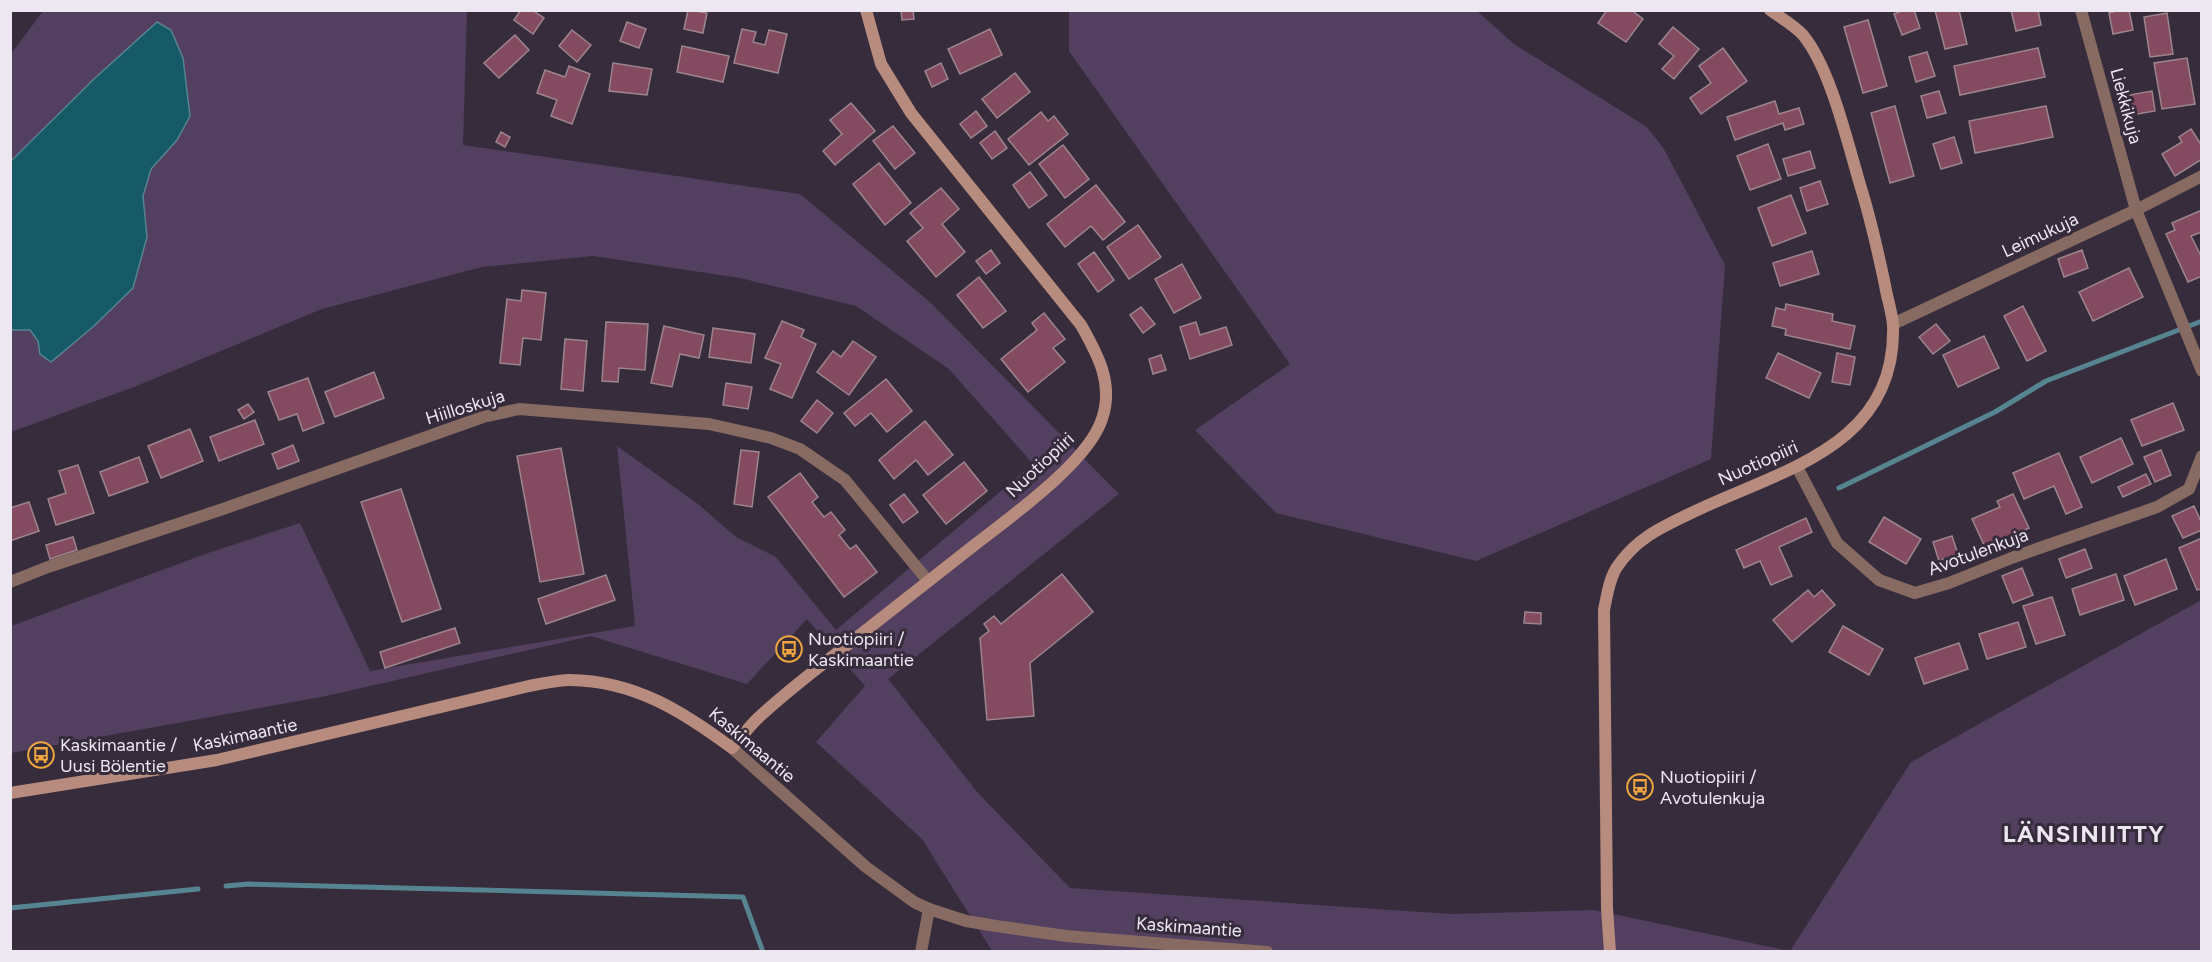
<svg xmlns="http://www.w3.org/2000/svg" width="2212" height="962" viewBox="0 0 2212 962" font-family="Figtree,sans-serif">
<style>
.green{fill:#533f60}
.water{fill:#165a67;stroke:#568490;stroke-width:1.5}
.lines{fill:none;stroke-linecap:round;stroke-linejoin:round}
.stream{stroke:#568490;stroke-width:5}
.building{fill:#844a60;stroke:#9d858d;stroke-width:1.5}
.street{stroke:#876b62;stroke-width:12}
.secondary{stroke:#b78b7d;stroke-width:12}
.labels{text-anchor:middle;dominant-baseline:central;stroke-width:6;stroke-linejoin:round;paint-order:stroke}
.street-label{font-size:18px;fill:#ede7f1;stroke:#362c3c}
.poi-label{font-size:18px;fill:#ede7f1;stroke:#362c3c;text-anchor:start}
.district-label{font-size:24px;font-weight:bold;letter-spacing:1.5px;fill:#ede7f1;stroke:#362c3c}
</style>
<rect width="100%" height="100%" fill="#362c3c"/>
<g class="green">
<polygon points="43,11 467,11 463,145 800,194 930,302 1119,494 888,679 978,793 1070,888 1451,914 1594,910 1789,951 992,951 922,839 816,742 865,686 807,619 747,684 591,636 326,696 11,753 11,626 208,553 300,523 370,671 635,626 617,446 698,504 736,537 776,557 836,630 1033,464 949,369 856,306 740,278 593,256 482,267 322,309 134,387 11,432 11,330 30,330 38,341 41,354 51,362 94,326 147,237 143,196 151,169 177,140 157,22 95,78 11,161 11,54"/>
<polygon points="1069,11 1477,11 1514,44 1647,127 1664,149 1725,265 1711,459 1476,561 1276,513 1195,430 1290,364 1069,51"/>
<polygon points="2201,600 2201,951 1790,951 1911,762"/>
</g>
<polygon class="water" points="157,22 171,30 183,58 190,116 177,140 151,169 143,196 147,237 133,288 94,326 51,362 40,354 38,341 30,330 11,330 11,161 95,78"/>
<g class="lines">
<g class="stream">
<polyline points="1839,488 1995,412 2046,381 2202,321"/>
<polyline points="226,886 249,884 743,897 763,952"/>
<polyline points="10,908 198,889"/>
</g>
</g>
<g class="building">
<polygon points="521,10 532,10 544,18 533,34 514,20"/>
<polygon points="688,10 707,13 703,33 684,29"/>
<polygon points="901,10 913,10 914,19 902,20"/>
<polygon points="1607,10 1631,10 1643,19 1626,42 1598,23"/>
<polygon points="1904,10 1914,10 1920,28 1902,35 1894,14"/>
<polygon points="1935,10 1959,10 1967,44 1945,49"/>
<polygon points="2011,10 2038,10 2041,25 2016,31"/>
<polygon points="2120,10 2129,10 2133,30 2113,34 2109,13"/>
<polygon points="2167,13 2173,54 2150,57 2144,17"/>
<polygon points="1868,20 1887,86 1863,93 1844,27"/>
<polygon points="627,22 646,29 639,48 620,41"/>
<polygon points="1673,27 1699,49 1674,79 1662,69 1674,56 1659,44"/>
<polygon points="742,29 756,32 753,42 765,45 769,30 787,34 778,73 734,63"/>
<polygon points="990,29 1002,55 960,74 948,49"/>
<polygon points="572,30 591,45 577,62 559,46"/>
<polygon points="515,35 529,50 499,78 484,63"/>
<polygon points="682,46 729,56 723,82 677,72"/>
<polygon points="1723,48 1747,81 1701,114 1690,98 1711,83 1699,66"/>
<polygon points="2038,48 2045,77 1960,95 1954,66"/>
<polygon points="1927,52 1935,76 1916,82 1909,57"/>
<polygon points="2187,58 2195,104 2162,109 2154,63"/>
<polygon points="613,63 652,69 647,95 609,91"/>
<polygon points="941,63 948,79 932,87 925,71"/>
<polygon points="569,66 590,74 572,124 551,116 557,100 537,93 545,70 565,77"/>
<polygon points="1015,73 1030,92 997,118 982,99"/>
<polygon points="1939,91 1946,113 1927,118 1921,96"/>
<polygon points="2152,91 2155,111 2132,115 2129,95"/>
<polygon points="1775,101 1779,114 1799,108 1804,124 1785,130 1783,123 1735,140 1727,117"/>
<polygon points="851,103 875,131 835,165 823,151 842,134 830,120"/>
<polygon points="1895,106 1914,176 1890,183 1871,113"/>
<polygon points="2046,106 2053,137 1975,153 1969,121"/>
<polygon points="976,111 987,126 971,138 960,124"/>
<polygon points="1041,112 1048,121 1054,116 1068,134 1029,165 1008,139"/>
<polygon points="893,126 915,153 895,169 873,141"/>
<polygon points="2191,129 2202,146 2202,159 2175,176 2162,154 2182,142 2179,137"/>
<polygon points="995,131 1007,148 992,159 980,143"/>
<polygon points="501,132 510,137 505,147 496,142"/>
<polygon points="1954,137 1962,163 1941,169 1933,144"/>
<polygon points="1768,144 1781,179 1750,190 1737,156"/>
<polygon points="1063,145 1089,179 1065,198 1039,164"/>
<polygon points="1810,151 1815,168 1788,176 1783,159"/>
<polygon points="879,163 911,203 885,225 853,184"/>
<polygon points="1030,172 1047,195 1029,208 1013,185"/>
<polygon points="1820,181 1828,204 1807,211 1800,188"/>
<polygon points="1096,185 1125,222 1103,240 1091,226 1065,247 1047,224"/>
<polygon points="941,188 959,209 942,224 965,252 936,277 907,241 923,228 910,213"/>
<polygon points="1791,195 1806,233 1772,246 1758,208"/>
<polygon points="2202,210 2202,232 2191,236 2202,258 2202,276 2188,282 2166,234 2175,230 2172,223"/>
<polygon points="1138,225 1161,257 1129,279 1107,247"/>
<polygon points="991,250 1000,263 986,274 976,261"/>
<polygon points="2082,250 2088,268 2064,277 2058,259"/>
<polygon points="1812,251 1819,274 1780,286 1773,263"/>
<polygon points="1094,252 1114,280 1098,292 1078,264"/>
<polygon points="1182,264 1201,298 1174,313 1155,279"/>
<polygon points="2129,268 2143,297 2093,321 2079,292"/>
<polygon points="979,277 1006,311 983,328 957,295"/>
<polygon points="522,290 546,293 541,340 523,338 520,365 500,363 507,299 521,301"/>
<polygon points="1786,304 1833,314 1832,321 1855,326 1850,349 1785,335 1786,329 1772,326 1776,308 1785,310"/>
<polygon points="2023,306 2046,351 2027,361 2004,316"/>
<polygon points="1141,307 1155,324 1143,333 1130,315"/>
<polygon points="1044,313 1065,339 1053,348 1065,362 1028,392 1001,359 1037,330 1032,323"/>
<polygon points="782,321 804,330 801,337 816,344 792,398 770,389 781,364 765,358"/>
<polygon points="606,322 648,324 645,370 619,368 618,382 602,381"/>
<polygon points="1196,322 1200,335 1226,327 1232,345 1190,359 1180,327"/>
<polygon points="1936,324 1950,341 1933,354 1919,337"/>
<polygon points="664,326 704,335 699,358 680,354 672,387 651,383"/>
<polygon points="713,328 755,334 751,363 709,357"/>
<polygon points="1984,336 1999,368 1958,387 1943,355"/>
<polygon points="565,339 587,341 583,391 561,389"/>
<polygon points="853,341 876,357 849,395 817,372 833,351 841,357"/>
<polygon points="1778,353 1821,373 1809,398 1766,378"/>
<polygon points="1837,353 1855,357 1850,385 1832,382"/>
<polygon points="1161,355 1166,370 1153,374 1149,359"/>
<polygon points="374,372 384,398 335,417 325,392"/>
<polygon points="308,378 324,423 303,431 297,414 279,420 268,392"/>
<polygon points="886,379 912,411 887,432 871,413 855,426 844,413"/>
<polygon points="726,383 752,387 748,409 723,405"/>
<polygon points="817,400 833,413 817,433 801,421"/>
<polygon points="2173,403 2184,430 2142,446 2131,420"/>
<polygon points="248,404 254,412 244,419 238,410"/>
<polygon points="255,420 264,444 219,461 210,437"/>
<polygon points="925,421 953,455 928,475 916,460 894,479 879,460"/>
<polygon points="190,429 203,461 161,478 148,446"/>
<polygon points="2121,438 2133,464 2092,483 2080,457"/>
<polygon points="293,445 299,461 278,469 272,454"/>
<polygon points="561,448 584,574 540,582 517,456"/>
<polygon points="741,450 759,452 752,507 734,504"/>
<polygon points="2161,450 2171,475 2155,482 2144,457"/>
<polygon points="2059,453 2082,507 2066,514 2054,486 2024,499 2013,473"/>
<polygon points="139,457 148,482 109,496 100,472"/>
<polygon points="964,462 987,491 946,524 923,495"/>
<polygon points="78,465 94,513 56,525 48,499 66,493 59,471"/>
<polygon points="800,473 818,497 812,502 824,517 831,512 845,530 839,535 850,549 856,545 877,572 844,597 768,497"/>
<polygon points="2146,474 2151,484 2123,497 2118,487"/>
<polygon points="401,489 441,609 402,622 361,502"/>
<polygon points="904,494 918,512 903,523 890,505"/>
<polygon points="2013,494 2029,528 1985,547 1972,519 2000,507 1997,501"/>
<polygon points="29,502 39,531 10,541 10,508"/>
<polygon points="2194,506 2202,524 2202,530 2183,538 2172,516"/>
<polygon points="1884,517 1921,539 1906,564 1869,542"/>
<polygon points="1806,518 1812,532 1779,547 1792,576 1771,585 1760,561 1744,568 1736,550"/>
<polygon points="1952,536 1958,554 1939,561 1933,542"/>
<polygon points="73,537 77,550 50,559 46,545"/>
<polygon points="2202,538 2202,589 2197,590 2179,548"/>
<polygon points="2085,549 2092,568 2066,578 2059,559"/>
<polygon points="2166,559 2177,589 2135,605 2124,576"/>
<polygon points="2022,568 2033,595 2013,603 2002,576"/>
<polygon points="1062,574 1093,612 1030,663 1034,716 987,720 980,638 989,631 984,624 994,616 1001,624"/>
<polygon points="2116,574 2124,600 2080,615 2072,589"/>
<polygon points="606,575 615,600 546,624 538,599"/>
<polygon points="1808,590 1814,597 1822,590 1835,605 1792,642 1773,620"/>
<polygon points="2052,597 2065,635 2036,644 2023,606"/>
<polygon points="1525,612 1541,613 1541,624 1524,623"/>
<polygon points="2018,622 2026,647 1987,659 1979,634"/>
<polygon points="1843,626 1883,649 1869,675 1829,652"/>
<polygon points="455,628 460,643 385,668 380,652"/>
<polygon points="1959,643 1968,669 1924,684 1915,658"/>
</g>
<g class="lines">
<g class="street">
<polyline points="2081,10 2136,210 2202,371"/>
<polyline points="1893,324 2136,210 2202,176"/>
<polyline points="1797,467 1837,543 1879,580 1915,593 1949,583 2014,557 2157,507 2189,489 2202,456"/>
<polyline points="10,582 48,567 223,509 483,417 519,409 709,424 771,438 800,449 845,480 928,581"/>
<polyline points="732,748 866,867 914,902 929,909 966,921 996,926 1066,936 1267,952"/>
<polyline points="921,952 929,909"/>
</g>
<g class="secondary">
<path d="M10,793L217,760L529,686C542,684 556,680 570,680C635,681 682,711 732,748C740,739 747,729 756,720C784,693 820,666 851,642C893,609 935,576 977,543C1013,515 1088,462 1102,419C1114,384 1098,355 1081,325L911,113L881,64L866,10"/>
<path d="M1610,952L1607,908L1604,610C1607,596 1609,579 1617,567C1635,540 1658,529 1685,516C1774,471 1897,451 1893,325C1892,312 1887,298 1885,285C1878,252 1871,220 1861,188C1848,145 1831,69 1803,35C1795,26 1781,18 1770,10"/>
</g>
</g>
<defs>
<g id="bus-ring" transform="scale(1.35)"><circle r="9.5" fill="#362c3c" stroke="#f0a63f" stroke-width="1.5"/><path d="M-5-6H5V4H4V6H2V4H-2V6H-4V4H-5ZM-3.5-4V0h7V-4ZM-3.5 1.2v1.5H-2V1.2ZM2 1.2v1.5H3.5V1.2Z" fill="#f0a63f"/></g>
</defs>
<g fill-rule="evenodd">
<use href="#bus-ring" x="789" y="649"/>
<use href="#bus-ring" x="41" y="755"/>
<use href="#bus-ring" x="1640" y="787"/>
</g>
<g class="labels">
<g class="street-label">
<text transform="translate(2126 106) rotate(75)">Liekkikuja</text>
<text transform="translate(2040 235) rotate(-25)">Leimukuja</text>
<text transform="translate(465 407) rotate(-17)">Hiilloskuja</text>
<text transform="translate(1758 463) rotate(-24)">Nuotiopiiri</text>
<text transform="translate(1040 465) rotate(-43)">Nuotiopiiri</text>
<text transform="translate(1978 552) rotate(-20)">Avotulenkuja</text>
<text transform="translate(245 735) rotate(-12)">Kaskimaantie</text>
<text transform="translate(752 745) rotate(40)">Kaskimaantie</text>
<text transform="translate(1189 927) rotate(4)">Kaskimaantie</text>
</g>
<g class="poi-label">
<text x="808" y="639">Nuotiopiiri /<tspan x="808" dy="21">Kaskimaantie</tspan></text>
<text x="60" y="745">Kaskimaantie /<tspan x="60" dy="21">Uusi Bölentie</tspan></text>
<text x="1660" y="777">Nuotiopiiri /<tspan x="1660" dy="21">Avotulenkuja</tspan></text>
</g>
<g class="district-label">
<text x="2084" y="833">LÄNSINIITTY</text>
</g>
</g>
<rect width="2212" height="962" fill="none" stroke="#ede7f1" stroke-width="24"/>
</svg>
